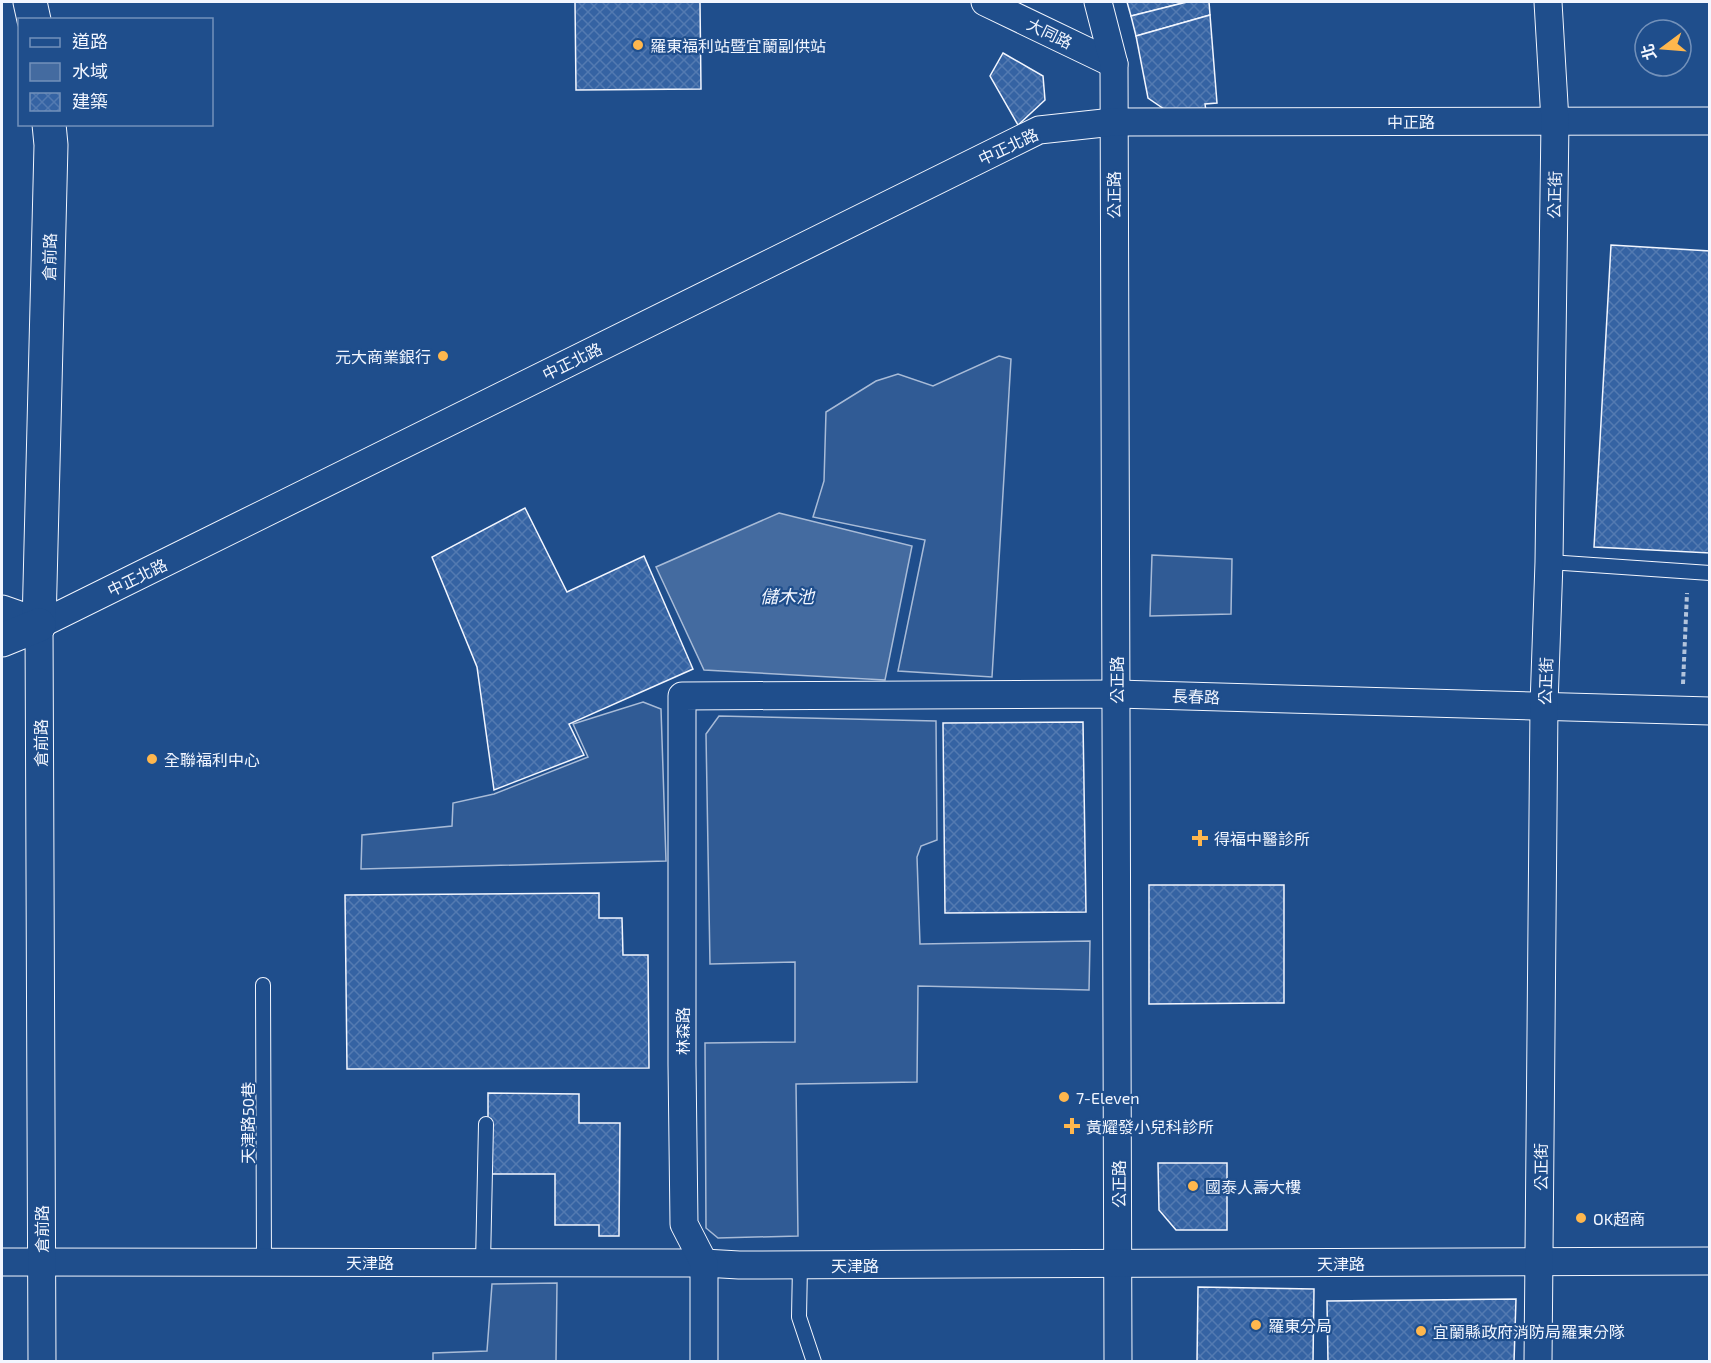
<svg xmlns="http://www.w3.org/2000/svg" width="1711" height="1363" viewBox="0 0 1711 1363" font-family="'Exo 2','Noto Sans TC',sans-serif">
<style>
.built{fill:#305b95;stroke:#a8bbd7;stroke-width:1.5}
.water{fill:#446ba0;stroke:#a8bbd7;stroke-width:1.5}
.building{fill:url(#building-cross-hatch);stroke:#f2f6ff;stroke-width:1.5}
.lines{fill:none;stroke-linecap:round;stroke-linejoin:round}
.service-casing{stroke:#f2f6ff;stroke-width:16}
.minor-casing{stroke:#f2f6ff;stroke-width:29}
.secondary-casing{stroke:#f2f6ff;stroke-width:35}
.path{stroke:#b3c4dc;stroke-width:4;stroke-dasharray:4.5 3;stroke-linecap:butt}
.service{stroke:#1f4e8c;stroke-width:14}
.minor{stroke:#1f4e8c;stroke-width:27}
.secondary{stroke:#1f4e8c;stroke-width:33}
.poi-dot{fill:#ffb74d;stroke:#1f4e8c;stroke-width:2}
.labels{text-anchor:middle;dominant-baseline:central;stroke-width:4.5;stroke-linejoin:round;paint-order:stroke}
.street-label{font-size:16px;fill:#f2f6ff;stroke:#1f4e8c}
.poi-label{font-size:16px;fill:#f2f6ff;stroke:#1f4e8c;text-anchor:start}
.water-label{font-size:18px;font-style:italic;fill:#f2f6ff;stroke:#1f4e8c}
</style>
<defs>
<pattern id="building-cross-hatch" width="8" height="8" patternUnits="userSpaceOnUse" patternTransform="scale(1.5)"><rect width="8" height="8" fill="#3563a3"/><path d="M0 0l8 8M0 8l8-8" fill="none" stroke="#537ab1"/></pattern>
</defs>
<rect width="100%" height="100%" fill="#1f4e8c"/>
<g class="built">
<polygon points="999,356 1011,359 992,677 898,671 925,540 813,517 824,481 826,412 876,381 898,374 933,386"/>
<polygon points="1152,555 1232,559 1231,614 1150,616"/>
<polygon points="643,702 661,709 666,861 361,869 362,835 452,826 453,803 494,794 588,757 573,724"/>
<polygon points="719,716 936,721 937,840 921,846 917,857 920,944 1090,941 1089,990 918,986 917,1082 796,1084 798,1236 718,1238 706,1228 705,1043 795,1042 795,962 710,964 706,734"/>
<polygon points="557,1283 556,1361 433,1361 433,1353 487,1351 492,1284"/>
</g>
<polygon class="water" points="779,513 912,546 885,680 704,670 656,567"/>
<g class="building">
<polygon points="575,2 700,2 701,89 576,90"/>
<polygon points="1127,2 1187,2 1131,16"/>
<polygon points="1187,2 1209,2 1210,15 1136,36 1131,16"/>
<polygon points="1210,15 1217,103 1205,104 1206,111 1167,111 1148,98 1136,36"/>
<polygon points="1003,53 1043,76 1045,100 1018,125 990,76"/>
<polygon points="1611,245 1710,251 1710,553 1594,547"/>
<polygon points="525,508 567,592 644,556 693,669 569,724 584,755 494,790 477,667 432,557"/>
<polygon points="1083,722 1086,912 945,913 943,723"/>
<polygon points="1149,885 1284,885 1284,1003 1149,1004"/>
<polygon points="599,893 599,918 622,918 623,955 648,955 649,1068 347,1069 345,895"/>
<polygon points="488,1093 579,1094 579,1123 620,1123 619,1236 599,1236 599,1225 555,1225 555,1174 488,1174"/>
<polygon points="1158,1163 1227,1163 1227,1230 1176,1230 1159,1210"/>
<polygon points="1198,1287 1314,1289 1313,1362 1197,1362"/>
<polygon points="1516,1299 1514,1362 1328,1362 1327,1301"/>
</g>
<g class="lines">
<g class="service-casing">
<g id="service">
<polyline points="1549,562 1710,573"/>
<polyline points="263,985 264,1262"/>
<polyline points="483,1263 486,1124"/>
<polyline points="800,1265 799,1317 814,1362"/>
</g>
</g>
<g class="minor-casing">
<g id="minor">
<polyline points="985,2 1114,64"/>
<polyline points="1098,2 1114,64 1118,1362"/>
<polyline points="2,1262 704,1263 739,1265 1710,1261"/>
<polyline points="42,1362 39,625 1039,130 1113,122 1710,121"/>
<polyline points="704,1362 704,1263 684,1224 682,1064 682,696 1117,694 1710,711"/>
<polyline points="1538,1362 1544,705 1549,562 1555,121 1548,2"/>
</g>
</g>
<g class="secondary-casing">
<g id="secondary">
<polyline points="30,2 34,20"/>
<polyline points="2,612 39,625"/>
<polyline points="39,625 51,145 49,124"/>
<polyline points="2,640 39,625"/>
</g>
</g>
<polyline class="path" points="1683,684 1687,593"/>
<use href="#service" class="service"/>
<use href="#minor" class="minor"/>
<use href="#secondary" class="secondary"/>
</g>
<g class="poi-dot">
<circle cx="638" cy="45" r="6"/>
<circle cx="443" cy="356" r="6"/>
<circle cx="152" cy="759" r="6"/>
<path d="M1197 829h6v6h6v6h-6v6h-6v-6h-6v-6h6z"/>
<circle cx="1064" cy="1097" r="6"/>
<path d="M1069 1117h6v6h6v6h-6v6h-6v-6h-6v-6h6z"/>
<circle cx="1193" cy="1186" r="6"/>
<circle cx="1581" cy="1218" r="6"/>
<circle cx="1256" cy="1325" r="6"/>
<circle cx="1421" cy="1331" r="6"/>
</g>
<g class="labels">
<g class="street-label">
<text transform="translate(1050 33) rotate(26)">大同路</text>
<text x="1411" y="121">中正路</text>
<text transform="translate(1008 146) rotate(-25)">中正北路</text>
<text transform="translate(1113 195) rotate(-90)">公正路</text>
<text transform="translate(1554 195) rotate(-89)">公正街</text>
<text transform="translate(49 257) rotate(-89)">倉前路</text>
<text transform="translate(572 361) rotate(-26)">中正北路</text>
<text transform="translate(137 577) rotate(-26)">中正北路</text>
<text transform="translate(1116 680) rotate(-90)">公正路</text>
<text transform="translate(1545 681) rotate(-88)">公正街</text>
<text transform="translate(1196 696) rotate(2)">長春路</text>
<text transform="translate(40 743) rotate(-90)">倉前路</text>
<text transform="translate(682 1031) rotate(-90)">林森路</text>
<text transform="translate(247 1123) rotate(-90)">天津路50巷</text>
<text transform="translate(1540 1167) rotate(-90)">公正街</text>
<text transform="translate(1118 1184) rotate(-90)">公正路</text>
<text transform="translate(41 1229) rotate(-90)">倉前路</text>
<text x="370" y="1262">天津路</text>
<text x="1341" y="1263">天津路</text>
<text x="855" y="1265">天津路</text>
</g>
<g class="poi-label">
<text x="650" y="45">羅東福利站暨宜蘭副供站</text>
<text x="431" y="356" text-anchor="end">元大商業銀行</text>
<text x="164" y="759">全聯福利中心</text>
<text x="1214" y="838">得福中醫診所</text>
<text x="1076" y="1097">7-Eleven</text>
<text x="1086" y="1126">黃耀發小兒科診所</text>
<text x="1205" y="1186">國泰人壽大樓</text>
<text x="1593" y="1218">OK超商</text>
<text x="1268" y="1325">羅東分局</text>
<text x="1433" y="1331">宜蘭縣政府消防局羅東分隊</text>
</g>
<g class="water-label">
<text x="787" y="596">儲木池</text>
</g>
</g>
<rect width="1711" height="1363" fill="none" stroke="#f2f6ff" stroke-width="6"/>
<rect x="18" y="18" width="195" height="108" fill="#1f4e8c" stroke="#7391ba" stroke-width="1.5"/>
<rect x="30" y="38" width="30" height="9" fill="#1f4e8c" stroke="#7391ba" stroke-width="1.5"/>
<text x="72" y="48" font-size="18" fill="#f2f6ff">道路</text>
<rect x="30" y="63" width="30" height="18" fill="#446ba0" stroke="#7391ba" stroke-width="1.5"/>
<text x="72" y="78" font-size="18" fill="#f2f6ff">水域</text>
<rect x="30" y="93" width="30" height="18" fill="url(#building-cross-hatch)" stroke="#7391ba" stroke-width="1.5"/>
<text x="72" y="108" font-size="18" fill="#f2f6ff">建築</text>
<g transform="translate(1663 48) rotate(254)"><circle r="28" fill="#1f4e8c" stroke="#7391ba" stroke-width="1.5"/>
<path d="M0-4.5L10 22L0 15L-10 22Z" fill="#ffb74d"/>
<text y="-9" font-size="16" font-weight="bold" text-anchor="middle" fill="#f2f6ff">北</text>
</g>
</svg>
